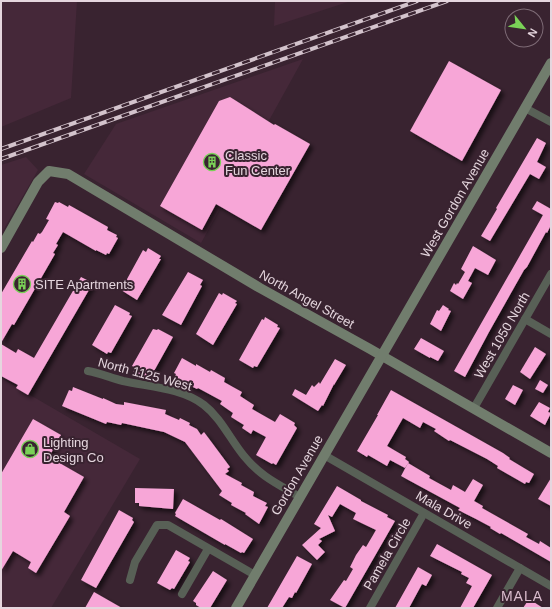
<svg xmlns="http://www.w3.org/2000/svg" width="552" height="609" viewBox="0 0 552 609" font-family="Arial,sans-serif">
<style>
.built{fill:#452839}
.building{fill:#f7a6d7;filter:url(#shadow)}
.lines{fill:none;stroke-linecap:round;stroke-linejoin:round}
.street{stroke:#586056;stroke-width:8}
.secondary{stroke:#717d6d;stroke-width:10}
.rail-casing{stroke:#d3c3cc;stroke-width:4}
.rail{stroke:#392330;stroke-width:2.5;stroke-dasharray:8;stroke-linecap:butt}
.labels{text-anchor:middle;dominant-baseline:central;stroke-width:4;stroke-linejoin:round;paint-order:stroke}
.poi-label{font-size:13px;fill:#e5d6de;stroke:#392330;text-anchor:start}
.street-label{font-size:13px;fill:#e5d6de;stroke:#392330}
.neighbourhood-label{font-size:14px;letter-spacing:1px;fill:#dabccd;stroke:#392330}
</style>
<defs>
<filter id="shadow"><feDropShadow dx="3.5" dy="3.5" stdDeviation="2" flood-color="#0009"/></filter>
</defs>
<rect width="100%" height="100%" fill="#392330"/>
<g class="built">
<polygon points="1,1 77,1 71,98 1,127"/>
<polygon points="275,1 351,1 274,26"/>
<polygon points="303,59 201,243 84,174 116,124"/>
<polygon points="26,157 38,170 1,234 1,165"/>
<polygon points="1,378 140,459 51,608 5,608 1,606"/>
</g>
<g class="building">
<polygon points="449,61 501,90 462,161 410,131"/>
<polygon points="230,97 274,125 275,124 310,144 261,230 216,204 202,230 160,206 219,101"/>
<polygon points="537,138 546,143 537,162 546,167 539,179 530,174 490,241 481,236 497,209 496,208"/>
<polygon points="537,201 551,209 551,225 547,233 546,232 527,267 524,270 489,332 465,377 454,371 543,215 532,209"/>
<polygon points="55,202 58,203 59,202 68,207 69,205 108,227 107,230 117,235 116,237 118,238 109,254 107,253 106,255 96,250 96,251 63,232 56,244 58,245 53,253 55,254 14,325 12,324 1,343 1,294 32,241 33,242 38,233 40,234 42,232 49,220 46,219"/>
<polygon points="473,246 496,260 488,275 475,268 468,281 472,283 463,299 450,291 454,283 456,285 457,283 458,284 465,272 461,269"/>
<polygon points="148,248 161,256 159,259 161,259 137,300 121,290 143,250 146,252"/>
<polygon points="188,272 203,280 200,285 202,286 181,325 162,315"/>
<polygon points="81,277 93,283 28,395 16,388 18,385 1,376 1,344 16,353 18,349 34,358"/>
<polygon points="219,293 222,295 223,293 237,301 235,303 237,304 213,345 196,334"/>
<polygon points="115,305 130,313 129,315 132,316 111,353 108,352 107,354 92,345"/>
<polygon points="443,305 449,309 448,310 451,311 441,331 430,324 437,310 439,311"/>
<polygon points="265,317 278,325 277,327 280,328 257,367 254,366 253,368 239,360 262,319 264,320"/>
<polygon points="153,329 157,330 158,329 173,337 149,380 133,371 136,368 132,366"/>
<polygon points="421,338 444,351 438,361 430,357 430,358 414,349"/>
<polygon points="535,347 546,354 530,379 520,372"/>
<polygon points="182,358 196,366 196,364 210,372 211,370 225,378 224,382 242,392 240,396 254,405 252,409 275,422 280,414 295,423 294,425 297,428 276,465 273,463 272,464 256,455 266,437 253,430 251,434 242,428 244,425 231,417 233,413 220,404 222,401 198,388 197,389 174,378 176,374 174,373"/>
<polygon points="335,359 346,365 334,385 334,384 323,406 322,405 318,411 292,395 295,389 306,395 312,385 314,387 319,382 320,384"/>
<polygon points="540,380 548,385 543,393 535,389"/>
<polygon points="513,385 523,390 515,405 505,399"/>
<polygon points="73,387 103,399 103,398 116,404 124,405 124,402 166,410 165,414 179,420 180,418 190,423 189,425 197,429 201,435 204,432 230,467 227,469 229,471 225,474 242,483 241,485 254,492 253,496 267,503 265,506 268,507 259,524 245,514 246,513 231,505 232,503 219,495 222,491 185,442 164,432 122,423 121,425 107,422 106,424 62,406 69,390 72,391"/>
<polygon points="391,390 503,453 510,458 509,459 534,474 529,483 526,482 525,484 497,468 498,466 487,459 450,440 449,441 434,431 436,429 423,422 420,428 403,418 387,446 406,457 405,459 409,462 405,468 390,460 387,466 368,455 367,457 357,451 378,415 377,415"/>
<polygon points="539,402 550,408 548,412 551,413 545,425 530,416"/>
<polygon points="33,419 61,435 49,457 84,477 64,512 70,516 36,573 28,568 31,562 13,551 1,571 1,474"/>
<polygon points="408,463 430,476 429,478 451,490 453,485 465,492 473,479 483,485 474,501 483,506 482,508 528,534 526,537 539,544 540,541 551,548 551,562 501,533 500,534 490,528 491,527 476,519 458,510 460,508 401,476"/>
<polygon points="551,478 551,506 538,499"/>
<polygon points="337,486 361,500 361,501 388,515 387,517 395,521 345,608 330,600 344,580 346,581 353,569 350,567 356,555 363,545 366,547 376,530 353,519 356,513 340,504 332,517 328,515 335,531 319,539 322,541 318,545 325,552 317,560 302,545 321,528 314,524"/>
<polygon points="135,488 174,489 173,509 139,506 139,503 135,503"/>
<polygon points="183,499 220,520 221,519 253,539 244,553 242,552 241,553 225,544 225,545 175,516 176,514 175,513"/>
<polygon points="119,510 133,518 132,520 134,522 96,588 81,580"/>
<polygon points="437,544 492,575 473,608 460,608 472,586 466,583 469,578 461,574 462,572 430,556"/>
<polygon points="176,550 190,558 188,561 190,562 174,589 172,588 170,590 157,583"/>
<polygon points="297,556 312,564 296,593 295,592 292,598 289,597 282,608 267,608"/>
<polygon points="418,567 432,575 426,586 422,584 409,608 395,608"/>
<polygon points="213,571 227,580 210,608 201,608 196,605 196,603 193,601"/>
<polygon points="94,592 122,608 85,608"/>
<polygon points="529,599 543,608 523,608"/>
</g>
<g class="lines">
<g class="street">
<polyline points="525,108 551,122"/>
<polyline points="525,319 551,334"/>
<path d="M88,371C100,373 111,378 123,381C150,387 182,388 204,405C221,418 230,439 244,456C260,476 278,484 300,497"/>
<polyline points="474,408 551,274"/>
<polyline points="324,455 551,586"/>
<polyline points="130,580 135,562 157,525 168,525 255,575"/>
<polyline points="182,594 208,549"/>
<polyline points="370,608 424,513"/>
<polyline points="497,608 520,568"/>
</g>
<g class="secondary">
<polyline points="1,248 38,182 49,171 68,174 260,288 370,349 551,453"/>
<polyline points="236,608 551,63"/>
</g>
<g class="rail-casing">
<g id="rail">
<polyline points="1,149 417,1"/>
<polyline points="1,159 447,1"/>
</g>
</g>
<use href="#rail" class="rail"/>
</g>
<defs>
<g id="building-ring" transform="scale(0.9)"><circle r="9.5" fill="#392330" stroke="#7ad157" stroke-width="1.5"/><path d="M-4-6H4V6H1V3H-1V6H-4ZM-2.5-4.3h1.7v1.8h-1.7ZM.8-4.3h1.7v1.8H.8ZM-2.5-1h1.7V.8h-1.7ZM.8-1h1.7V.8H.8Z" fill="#7ad157"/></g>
<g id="shop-ring" transform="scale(0.9)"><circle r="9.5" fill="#392330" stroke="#7ad157" stroke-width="1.5"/><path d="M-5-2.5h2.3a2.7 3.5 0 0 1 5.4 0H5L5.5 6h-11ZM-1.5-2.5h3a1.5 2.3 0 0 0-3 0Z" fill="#7ad157"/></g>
</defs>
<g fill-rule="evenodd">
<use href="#building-ring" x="212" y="162"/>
<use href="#building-ring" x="22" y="284"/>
<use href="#shop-ring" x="30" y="449"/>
</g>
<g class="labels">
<g class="poi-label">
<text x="225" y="155">Classic<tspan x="225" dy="15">Fun Center</tspan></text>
<text x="35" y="284">SITE Apartments</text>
<text x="43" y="442">Lighting<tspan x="43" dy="15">Design Co</tspan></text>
</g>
<g class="street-label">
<text transform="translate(455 203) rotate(-60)">West Gordon Avenue</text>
<text transform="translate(307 299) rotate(29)">North Angel Street</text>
<text transform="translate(502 335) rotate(-60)">West 1050 North</text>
<text transform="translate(145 374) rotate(15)">North 1125 West</text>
<text transform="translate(297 475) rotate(-60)">Gordon Avenue</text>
<text transform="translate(444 510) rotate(30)">Mala Drive</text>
<text transform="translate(387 554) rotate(-60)">Pamela Circle</text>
</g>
<g class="neighbourhood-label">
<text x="522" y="596">MALA</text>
</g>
</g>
<rect width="552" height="609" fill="none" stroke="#e5d6de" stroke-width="4"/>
<g transform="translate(524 28) rotate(120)"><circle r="19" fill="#392330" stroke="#7e6b76"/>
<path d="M0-3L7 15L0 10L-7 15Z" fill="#7ad157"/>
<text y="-6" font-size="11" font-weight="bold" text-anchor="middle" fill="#e5d6de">N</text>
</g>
</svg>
